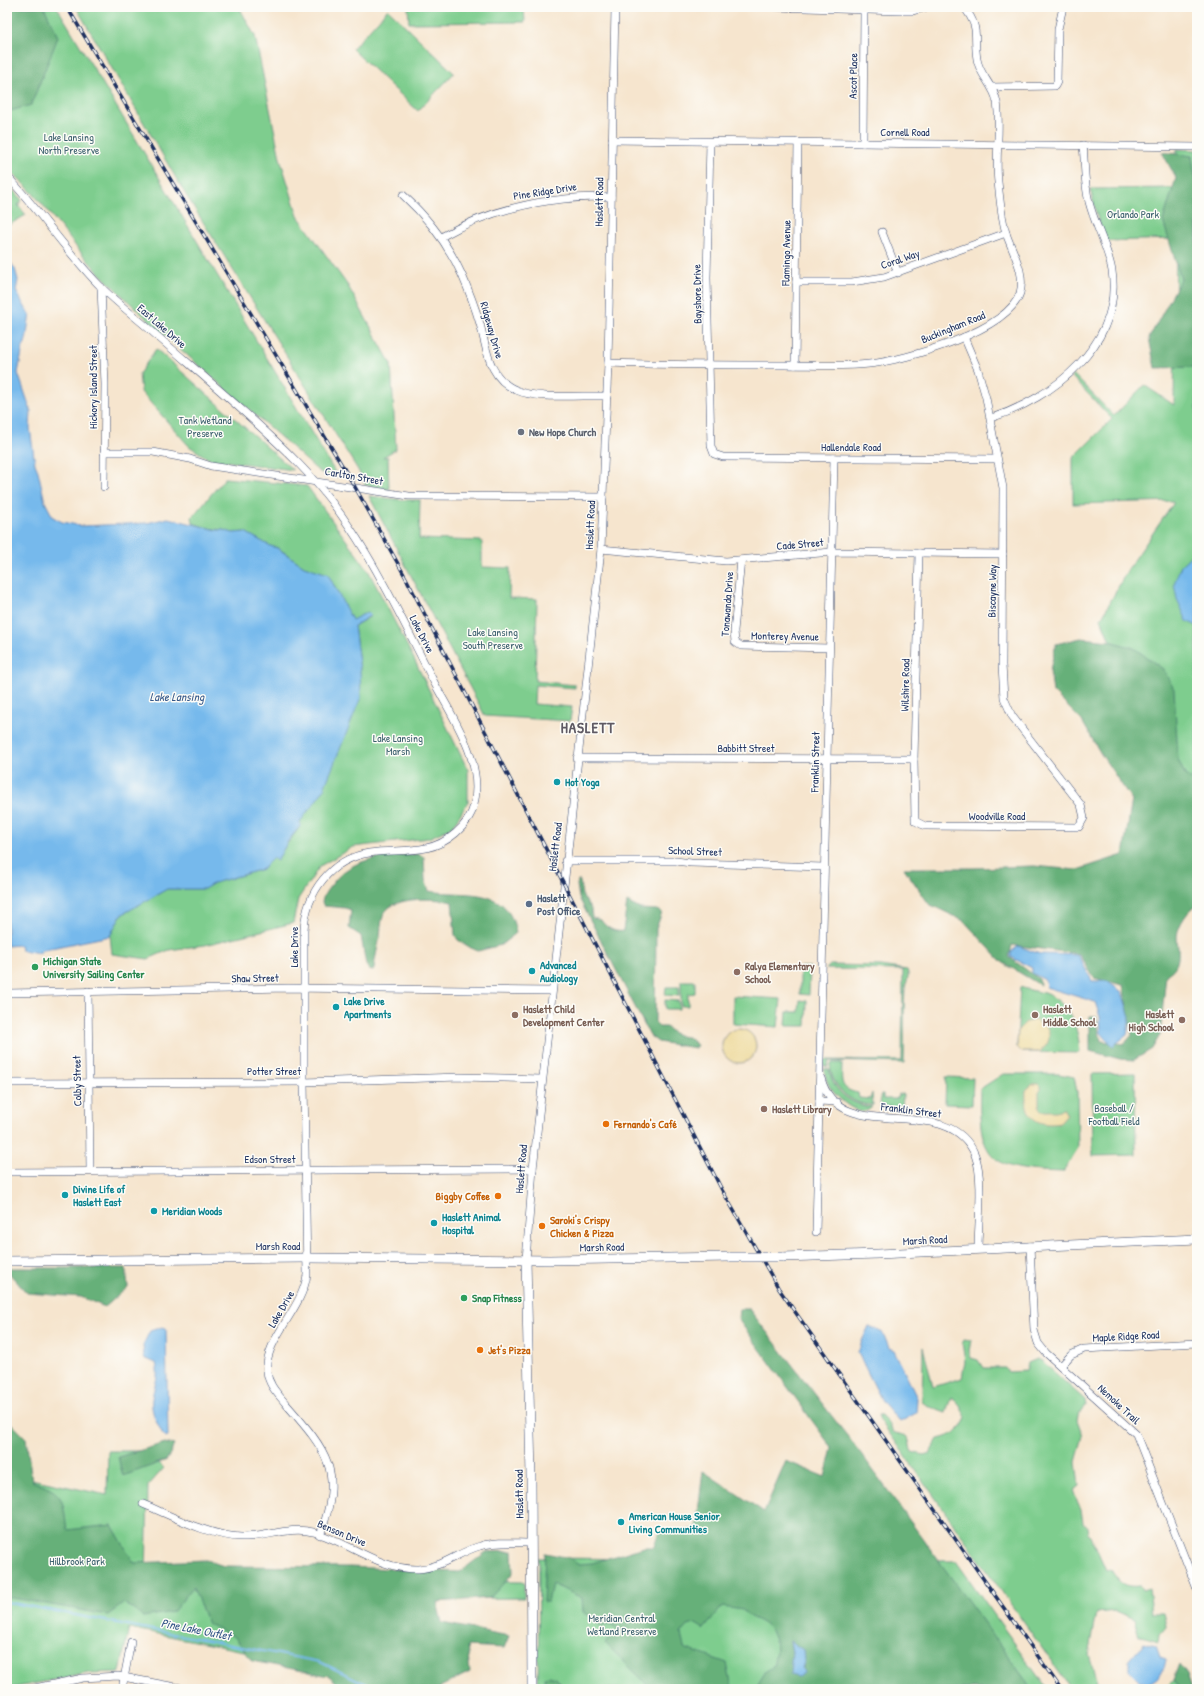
<svg xmlns="http://www.w3.org/2000/svg" width="1204" height="1696" viewBox="0 0 1204 1696" font-family="'Patrick Hand',sans-serif">
<style>
.green{fill:#7ecd8e;stroke:#4c7e76}
.forest{fill:#66b079;stroke:#40706c;fill-rule:evenodd}
.sand{fill:#eeda9e;stroke:#84847e}
.water{fill:#76b9ec;stroke:#4874a5}
.lines{fill:none;stroke-linecap:round;stroke-linejoin:round}
.stream{stroke:#76b9ec;stroke-width:2}
.minor-casing{stroke:#3c4a6f;stroke-width:8}
.major-casing{stroke:#3c4a6f;stroke-width:10}
.minor{stroke:#fff;stroke-width:7}
.major{stroke:#fff;stroke-width:9}
.rail-casing{stroke:#1b2f5e;stroke-width:3.5}
.rail{stroke:#fdfcf7;stroke-width:2;stroke-dasharray:6;stroke-linecap:butt}
.major-bridge-casing{stroke:#3c4a6f;stroke-width:10;stroke-linecap:butt}
.major-bridge{stroke:#fff;stroke-width:9}
.worship-dot{fill:#6b7280;stroke:#fdfcf7;stroke-width:1.5}
.culture-dot{fill:#0f9aa8;stroke:#fdfcf7;stroke-width:1.5}
.service-dot{fill:#5c6f8a;stroke:#fdfcf7;stroke-width:1.5}
.leisure-dot{fill:#2e9e5b;stroke:#fdfcf7;stroke-width:1.5}
.education-dot{fill:#8d6e63;stroke:#fdfcf7;stroke-width:1.5}
.food-dot{fill:#e8710a;stroke:#fdfcf7;stroke-width:1.5}
.labels{text-anchor:middle;dominant-baseline:central;stroke-width:3;stroke-linejoin:round;paint-order:stroke}
.street-label{font-size:11px;fill:#1b2f5e;stroke:#fdfcf7}
.park-label{font-size:11px;fill:#395e6c;stroke:#fdfcf7}
.worship-label{font-size:11px;font-weight:bold;fill:#5b616d;stroke:#fdfcf7;text-anchor:start}
.culture-label{font-size:11px;font-weight:bold;fill:#0d838f;stroke:#fdfcf7;text-anchor:start}
.service-label{font-size:11px;font-weight:bold;fill:#4e5e75;stroke:#fdfcf7;text-anchor:start}
.leisure-label{font-size:11px;font-weight:bold;fill:#27864d;stroke:#fdfcf7;text-anchor:start}
.education-label{font-size:11px;font-weight:bold;fill:#785e54;stroke:#fdfcf7;text-anchor:start}
.food-label{font-size:11px;font-weight:bold;fill:#c56008;stroke:#fdfcf7;text-anchor:start}
.water-label{font-size:12px;font-style:italic;fill:#365889;stroke:#fdfcf7}
.district-label{font-size:15px;font-weight:bold;letter-spacing:1px;fill:#5f5a64;stroke:#fdfcf7}
</style>
<rect width="100%" height="100%" fill="#fdfcf7"/>
<filter id="ink" filterUnits="userSpaceOnUse"><feTurbulence type="fractalNoise" baseFrequency=".025" numOctaves="2"/><feDisplacementMap in="SourceGraphic" scale="8" xChannelSelector="R" yChannelSelector="G"/><feConvolveMatrix kernelMatrix="1 2 1 2 8 2 1 2 1" color-interpolation-filters="sRGB"/></filter>
<filter id="wash" filterUnits="userSpaceOnUse"><feTurbulence type="fractalNoise" baseFrequency=".012" numOctaves="4" result="noise"/><feDisplacementMap in="SourceGraphic" scale="16" xChannelSelector="R" yChannelSelector="G"/><feGaussianBlur stdDeviation="0.9" result="paint"/><feColorMatrix in="noise" values="0 0 0 0 0 0 0 0 0 0 0 0 0 0 0 0 0 1.4 0 .05"/><feComposite in="paint" operator="in"/></filter>
<g filter="url(#wash)">
<rect width="100%" height="100%" fill="#f6e5ce"/>
<g class="green">
<path d="M7,7H57L338,477L322,473L317,470C246,405 171,344 103,277C69,243 44,199 7,168Z"/>
<polygon points="76,7 239,7 255,36 280,158 298,216 348,286 391,364 396,449 383,457 388,457 389,490 365,485 358,470 183,190"/>
<polygon points="408,7 524,7 525,22 409,23"/>
<polygon points="388,9 454,73 418,111 352,49"/>
<polygon points="1177,149 1197,150 1197,871 1134,649 1110,641 1101,619 1128,569 1173,504 1173,501 1073,504 1073,458 1112,419 1072,377 1073,374 1114,416 1144,385 1174,405 1176,239 1107,241 1098,220 1090,189 1176,188"/>
<polygon points="7,184 22,200 18,205 26,215 7,226"/>
<polygon points="156,349 293,470 209,459 189,446 141,392 139,374"/>
<polygon points="225,478 307,486 368,570 414,659 468,770 468,802 452,827 429,838 353,847 320,866 298,899 293,923 205,945 169,950 148,959 112,954 110,936 121,915 167,889 204,889 214,883 256,871 260,871 273,858 282,851 301,825 299,822 323,791 360,670 354,626 371,616 367,612 352,621 327,574 304,566 278,548 270,546 245,532 233,533 223,530 207,528 193,523 192,517"/>
<polygon points="369,496 404,500 420,500 419,539 482,541 482,567 510,568 509,598 537,599 535,681 575,685 575,688 535,685 534,704 572,707 570,721 485,716"/>
<path d="M830,965L880,966L907,970C910,976 906,982 905,988C903,1013 905,1038 904,1063L829,1061L828,1067L824,1066L823,1060L902,1061L903,970L826,969Z"/>
<polygon points="800,967 810,967 809,995 800,994"/>
<polygon points="681,981 695,981 695,993 688,994 688,1006 681,1006"/>
<polygon points="666,987 679,987 679,996 665,995"/>
<path d="M1020,987C1028,990 1036,991 1044,993C1070,1002 1079,1029 1080,1053L1022,1052L1017,1047Z"/>
<polygon points="733,996 781,999 778,1027 733,1024"/>
<polygon points="665,1000 679,1001 679,1009 665,1009"/>
<polygon points="800,1000 807,1001 806,1026 786,1026 787,1012 799,1012"/>
<path d="M832,1063H842C842,1080 838,1089 858,1093L859,1098L870,1099L872,1093L873,1105C855,1105 840,1094 833,1078C831,1073 829,1067 832,1063Z"/>
<path d="M824,1069H829C833,1091 850,1105 872,1107C861,1120 838,1099 831,1089C827,1083 825,1076 824,1069Z"/>
<polygon points="1135,1073 1136,1155 1093,1156 1092,1074"/>
<path d="M1003,1074H1059L1074,1077L1077,1092L1078,1148L1063,1172C994,1170 977,1163 980,1089Z"/>
<polygon points="946,1077 973,1078 972,1105 945,1104"/>
<polygon points="881,1094 883,1094 883,1099 897,1099 898,1094 903,1094 902,1108 880,1106"/>
<path d="M964,1339L971,1340L969,1351L971,1358L978,1360L983,1368H1005L1008,1372L1026,1371L1028,1363L1037,1359L1042,1361L1085,1400L1086,1406L1078,1415L1077,1420L1083,1436L1076,1462L1079,1486L1075,1489L1074,1493L1081,1510L1083,1522L1087,1528L1088,1534L1091,1536L1106,1570L1110,1569C1113,1572 1113,1574 1116,1577C1121,1586 1130,1587 1140,1586L1142,1590L1149,1588L1152,1613H1163L1166,1626L1159,1634L1158,1642L1139,1636L1134,1619L1115,1611L1097,1613L1089,1655L1099,1689H1071L880,1420L878,1415H881L890,1425L893,1432C897,1434 903,1434 906,1436C911,1441 909,1447 912,1452L924,1455L930,1453L938,1439C951,1436 962,1431 966,1417L957,1401L951,1397L946,1413C939,1411 928,1406 922,1402L923,1347L933,1387L962,1378L965,1361L962,1343Z"/>
<polygon points="108,1451 147,1451 164,1468 148,1486 146,1579 524,1582 524,1598 434,1599 333,1669 129,1628 120,1672 89,1673 7,1689 7,1474 107,1495"/>
<polygon points="539,1558 956,1561 1047,1689 538,1689"/>
<polygon points="1173,1680 1181,1689 1142,1689 1146,1687 1165,1688"/>
</g>
<g class="forest">
<polygon points="7,7 44,7 58,37 31,105 7,112"/>
<polygon points="1162,152 1192,156 1197,191 1197,365 1195,367 1155,368 1149,338 1181,279 1163,221 1176,178"/>
<path d="M1081,638L1110,641L1134,648L1163,669L1174,689L1178,759L1185,775L1197,783V905C1188,910 1178,925 1177,936C1177,946 1181,957 1175,967C1173,970 1169,973 1166,975L1160,1035L1152,1049L1134,1060L1120,1059L1090,1051V1016H1096L1101,1041L1124,1044L1132,1035L1123,985L1094,978L1079,954L1012,945L1009,957L1039,979L1040,985L1002,962L964,921L929,904L904,868H973L1034,866L1077,870L1123,855L1132,800L1101,754L1082,721L1053,692L1050,670L1056,644Z"/>
<path d="M418,854L424,857L425,879L429,891C465,897 508,884 516,933L501,945L478,951L471,948L458,940L455,935L452,902C437,898 395,896 385,912C381,919 381,928 380,936C378,947 375,957 374,969L373,971L369,970L366,965L361,936L349,928L351,910L345,908L324,906L322,903C323,895 327,890 332,884C352,856 387,856 418,854Z"/>
<path d="M578,881H580L582,895L591,909L592,918L601,920C605,927 615,933 623,931L627,902L640,909L657,910L662,912L656,929L655,1023L659,1027H666C673,1033 679,1037 688,1037L697,1045L695,1048L658,1042L650,1036L579,898L577,885Z"/>
<polygon points="7,1268 126,1268 128,1287 105,1307 81,1297 27,1293 7,1271"/>
<path d="M739,1309H749L862,1455L1032,1689H755L766,1671L773,1667C777,1650 779,1632 761,1622C752,1617 750,1619 743,1610L722,1607L704,1629L696,1624L687,1626L681,1633L684,1648L727,1663L732,1689H652L606,1644L612,1636L620,1631L610,1625L601,1626L583,1612L582,1598L552,1584L548,1602H543L545,1553L570,1558L579,1564L592,1563L644,1547H654L658,1534L668,1530L681,1532L696,1528L703,1471L764,1512L786,1461L825,1477L832,1448L738,1319ZM790,1641L803,1650V1670L798,1677L791,1665L792,1652Z"/>
<path d="M7,1419L26,1438L32,1481C65,1494 62,1496 67,1530L112,1525L134,1563L206,1560L224,1566L350,1567L460,1572L486,1552L512,1551L513,1573L490,1598L437,1602L442,1623L509,1636L504,1648L467,1646L470,1672L440,1687V1689H344L329,1676L252,1661L235,1637L208,1624L193,1587L173,1612L143,1617L124,1603L108,1615L7,1597Z"/>
<polygon points="165,1443 174,1445 167,1460 123,1476 118,1457"/>
<polygon points="1179,1664 1187,1675 1192,1689 1181,1689 1173,1680"/>
<polygon points="549,1676 556,1678 564,1688 569,1686 581,1689 545,1689 544,1677"/>
</g>
<g class="sand">
<path d="M1035,1020L1047,1027C1052,1038 1048,1046 1039,1052H1022L1017,1047L1018,1030L1026,1022Z"/>
<circle cx="739" cy="1046" r="17"/>
<path d="M1033,1084H1039L1041,1086V1090L1039,1092V1108L1041,1111H1057L1063,1108L1067,1115L1060,1123C1034,1128 1024,1114 1026,1090Z"/>
</g>
<g class="water">
<path d="M7,257L15,269L18,280L16,291L30,316C27,325 28,340 23,347L18,373L31,411L30,428L35,464L38,471L45,502L53,517L62,522L82,526L147,523L168,518L217,530H223L233,533L245,532L270,546L277,548L304,566L328,574L352,620L368,612L371,615L354,626L360,670L361,697L323,791L300,822L301,825L288,841L277,861L273,858L260,871H256L214,883L204,889H167L121,915L110,936L41,950L40,953L21,950L20,945L7,946Z"/>
<polygon points="1197,550 1197,626 1187,621 1177,599 1174,584 1181,565"/>
<polygon points="1018,946 1040,954 1078,955 1092,981 1107,981 1122,992 1130,1017 1127,1035 1113,1046 1101,1033 1100,1017 1095,1002 1046,987 1045,980 1032,973 1032,968 1011,957 1011,952"/>
<polygon points="869,1326 883,1333 889,1348 894,1350 917,1398 916,1413 900,1422 882,1401 858,1353 862,1341"/>
<path d="M162,1327L166,1328L168,1437L166,1438L164,1437C160,1428 153,1417 152,1407C150,1390 161,1380 156,1363L144,1358L143,1345L150,1331Z"/>
<polygon points="790,1641 803,1650 804,1662 802,1668 804,1673 798,1677 790,1675 792,1652"/>
<path d="M1144,1643L1156,1646L1160,1657L1166,1659C1164,1671 1161,1678 1149,1684L1138,1680L1129,1671V1661Z"/>
</g>
<g class="lines">
<polyline class="stream" points="7,1602 320,1662 377,1689"/>
</g>
</g>
<g filter="url(#ink)">
<g class="lines">
<g class="minor-casing">
<g id="minor">
<polyline points="774,7 899,11 913,11 927,7"/>
<polyline points="992,87 1055,86 1057,82 1058,29 1063,7"/>
<polyline points="612,140 1197,147"/>
<polyline points="710,142 707,278 711,446 714,454 723,457 997,459"/>
<polyline points="863,143 864,10"/>
<path d="M7,176C40,211 67,253 101,287C116,302 133,315 148,328C199,373 252,416 299,464C360,526 396,608 435,684C454,720 484,762 474,805C469,826 447,844 426,848C407,852 388,850 369,853C331,859 306,892 304,930V1082L307,1275C302,1310 264,1340 267,1371C268,1385 278,1394 286,1404C328,1452 344,1471 320,1535"/>
<path d="M403,195C428,218 448,244 462,275C469,291 475,307 480,324C487,349 488,378 516,390C537,400 582,395 607,396"/>
<polyline points="882,232 898,273"/>
<path d="M441,237C494,207 550,196 611,197"/>
<polyline points="796,282 852,282 884,277 1006,233"/>
<polyline points="101,287 105,384 104,487"/>
<path d="M608,363C667,365 725,365 784,365C812,365 841,367 869,364C906,360 1008,331 1020,293C1026,272 1012,252 1006,233C1001,217 1000,199 998,182C995,156 1001,128 997,102C994,85 979,75 977,59C973,35 981,29 964,7"/>
<polyline points="795,365 798,142"/>
<path d="M991,418C1052,399 1123,344 1112,271C1108,247 1095,226 1089,202C1084,184 1085,164 1083,145"/>
<polyline points="104,452 153,452 190,459 211,466 409,496 603,497"/>
<polyline points="601,549 726,561 832,552 1003,554"/>
<polyline points="919,553 914,759 915,821 925,826 1079,827 1084,818 1081,805 1012,716 1004,698 1002,665 1003,488 986,398 978,370 964,337"/>
<polyline points="741,560 734,631 735,642 741,646 829,648"/>
<polyline points="577,758 914,759"/>
<polyline points="565,861 676,861 691,863 824,867"/>
<polyline points="88,991 90,1171"/>
<polyline points="7,993 288,988 551,991"/>
<path d="M821,1078C839,1149 949,1089 975,1155C984,1178 978,1224 978,1249"/>
<polyline points="7,1083 304,1082 460,1077 542,1079"/>
<polyline points="819,1101 837,1102"/>
<polyline points="7,1172 533,1169"/>
<polyline points="816,1232 834,458"/>
<polyline points="1030,1246 1034,1330 1038,1343 1046,1353 1136,1434 1197,1589"/>
<polyline points="526,1260 533,1169 601,549 608,363 615,7"/>
<polyline points="1061,1366 1071,1355 1084,1349 1197,1343"/>
<path d="M143,1504C172,1516 209,1536 241,1537C265,1538 289,1526 313,1532C349,1542 379,1570 418,1569C442,1568 458,1552 480,1546C496,1541 514,1543 531,1543"/>
<polyline points="30,1689 83,1678 118,1676 186,1689"/>
<polyline points="122,1689 131,1642"/>
</g>
</g>
<g class="major-casing">
<g id="major">
<polyline points="782,1257 878,1254 1197,1239"/>
<polyline points="526,1260 531,1476 532,1689"/>
<polyline points="7,1261 308,1258 549,1260 730,1257"/>
</g>
</g>
<use href="#minor" class="minor"/>
<use href="#major" class="major"/>
<g class="rail-casing">
<polyline id="rail" points="67,7 355,487 406,578 722,1190 779,1289 1061,1689"/>
</g>
<use href="#rail" class="rail"/>
<g class="major-bridge-casing">
<polyline id="major-bridge" points="730,1257 782,1257"/>
</g>
<use href="#major-bridge" class="major-bridge"/>
</g>
</g>
<circle class="worship-dot" cx="521" cy="432" r="4"/>
<g class="culture-dot">
<circle cx="557" cy="782" r="4"/>
<circle cx="532" cy="971" r="4"/>
<circle cx="336" cy="1007" r="4"/>
<circle cx="65" cy="1195" r="4"/>
<circle cx="154" cy="1211" r="4"/>
<circle cx="434" cy="1223" r="4"/>
<circle cx="621" cy="1522" r="4"/>
</g>
<circle class="service-dot" cx="529" cy="904" r="4"/>
<g class="leisure-dot">
<circle cx="35" cy="967" r="4"/>
<circle cx="464" cy="1298" r="4"/>
</g>
<g class="education-dot">
<circle cx="737" cy="972" r="4"/>
<circle cx="515" cy="1015" r="4"/>
<circle cx="1035" cy="1015" r="4"/>
<circle cx="1182" cy="1020" r="4"/>
<circle cx="764" cy="1109" r="4"/>
</g>
<g class="food-dot">
<circle cx="606" cy="1124" r="4"/>
<circle cx="498" cy="1196" r="4"/>
<circle cx="542" cy="1226" r="4"/>
<circle cx="480" cy="1350" r="4"/>
</g>
<g class="labels">
<g class="street-label">
<text transform="translate(853 76) rotate(-89)">Ascot Place</text>
<text x="905" y="132">Cornell Road</text>
<text transform="translate(545 191) rotate(-9)">Pine Ridge Drive</text>
<text transform="translate(599 202) rotate(-89)">Haslett Road</text>
<text transform="translate(786 253) rotate(-89)">Flamingo Avenue</text>
<text transform="translate(900 259) rotate(-19)">Coral Way</text>
<text transform="translate(697 294) rotate(-91)">Bayshore Drive</text>
<text transform="translate(162 326) rotate(41)">East Lake Drive</text>
<text transform="translate(953 327) rotate(-22)">Buckingham Road</text>
<text transform="translate(492 330) rotate(74)">Ridgeway Drive</text>
<text transform="translate(93 387) rotate(-90)">Hickory Island Street</text>
<text x="851" y="447">Hallendale Road</text>
<text transform="translate(354 476) rotate(10)">Carlton Street</text>
<text transform="translate(590 525) rotate(-87)">Haslett Road</text>
<text transform="translate(800 544) rotate(-5)">Cade Street</text>
<text transform="translate(992 591) rotate(-89)">Biscayne Way</text>
<text transform="translate(727 604) rotate(-86)">Tonawanda Drive</text>
<text transform="translate(422 634) rotate(63)">Lake Drive</text>
<text transform="translate(785 636) rotate(1)">Monterey Avenue</text>
<text transform="translate(905 685) rotate(-89)">Wilshire Road</text>
<text x="746" y="748">Babbitt Street</text>
<text transform="translate(815 762) rotate(-89)">Franklin Street</text>
<text x="997" y="816">Woodville Road</text>
<text transform="translate(555 847) rotate(-83)">Haslett Road</text>
<text transform="translate(695 851) rotate(2)">School Street</text>
<text transform="translate(294 947) rotate(-90)">Lake Drive</text>
<text transform="translate(255 978) rotate(-1)">Shaw Street</text>
<text x="274" y="1071">Potter Street</text>
<text transform="translate(77 1081) rotate(-91)">Colby Street</text>
<text transform="translate(911 1110) rotate(7)">Franklin Street</text>
<text x="270" y="1159">Edson Street</text>
<text transform="translate(521 1169) rotate(-85)">Haslett Road</text>
<text transform="translate(925 1240) rotate(-3)">Marsh Road</text>
<text x="278" y="1246">Marsh Road</text>
<text transform="translate(602 1247) rotate(-1)">Marsh Road</text>
<text transform="translate(281 1309) rotate(-60)">Lake Drive</text>
<text transform="translate(1126 1336) rotate(-3)">Maple Ridge Road</text>
<text transform="translate(1119 1404) rotate(43)">Nemoke Trail</text>
<text transform="translate(519 1494) rotate(-91)">Haslett Road</text>
<text transform="translate(342 1533) rotate(23)">Benson Drive</text>
</g>
<g class="park-label">
<text x="69" y="137">Lake Lansing<tspan x="69" dy="13">North Preserve</tspan></text>
<text x="1133" y="214">Orlando Park</text>
<text x="205" y="420">Tank Wetland<tspan x="205" dy="13">Preserve</tspan></text>
<text x="493" y="632">Lake Lansing<tspan x="493" dy="13">South Preserve</tspan></text>
<text x="398" y="738">Lake Lansing<tspan x="398" dy="13">Marsh</tspan></text>
<text x="1114" y="1108">Baseball /<tspan x="1114" dy="13">Football Field</tspan></text>
<text x="77" y="1561">Hillbrook Park</text>
<text x="622" y="1618">Meridian Central<tspan x="622" dy="13">Wetland Preserve</tspan></text>
</g>
<g class="worship-label">
<text x="529" y="432">New Hope Church</text>
</g>
<g class="culture-label">
<text x="565" y="782">Hot Yoga</text>
<text x="540" y="965">Advanced<tspan x="540" dy="13">Audiology</tspan></text>
<text x="344" y="1001">Lake Drive<tspan x="344" dy="13">Apartments</tspan></text>
<text x="73" y="1189">Divine Life of<tspan x="73" dy="13">Haslett East</tspan></text>
<text x="162" y="1211">Meridian Woods</text>
<text x="442" y="1217">Haslett Animal<tspan x="442" dy="13">Hospital</tspan></text>
<text x="629" y="1516">American House Senior<tspan x="629" dy="13">Living Communities</tspan></text>
</g>
<g class="service-label">
<text x="537" y="898">Haslett<tspan x="537" dy="13">Post Office</tspan></text>
</g>
<g class="leisure-label">
<text x="43" y="961">Michigan State<tspan x="43" dy="13">University Sailing Center</tspan></text>
<text x="472" y="1298">Snap Fitness</text>
</g>
<g class="education-label">
<text x="745" y="966">Ralya Elementary<tspan x="745" dy="13">School</tspan></text>
<text x="523" y="1009">Haslett Child<tspan x="523" dy="13">Development Center</tspan></text>
<text x="1043" y="1009">Haslett<tspan x="1043" dy="13">Middle School</tspan></text>
<text x="1174" y="1014" text-anchor="end">Haslett<tspan x="1174" dy="13">High School</tspan></text>
<text x="772" y="1109">Haslett Library</text>
</g>
<g class="food-label">
<text x="614" y="1124">Fernando's Café</text>
<text x="490" y="1196" text-anchor="end">Biggby Coffee</text>
<text x="550" y="1220">Saroki's Crispy<tspan x="550" dy="13">Chicken &amp; Pizza</tspan></text>
<text x="488" y="1350">Jet's Pizza</text>
</g>
<g class="water-label">
<text x="177" y="696">Lake Lansing</text>
<text transform="translate(196 1629) rotate(11)">Pine Lake Outlet</text>
</g>
<g class="district-label">
<text x="588" y="727">HASLETT</text>
</g>
</g>
<rect width="1204" height="1696" fill="none" stroke="#fdfcf7" stroke-width="24"/>
</svg>
